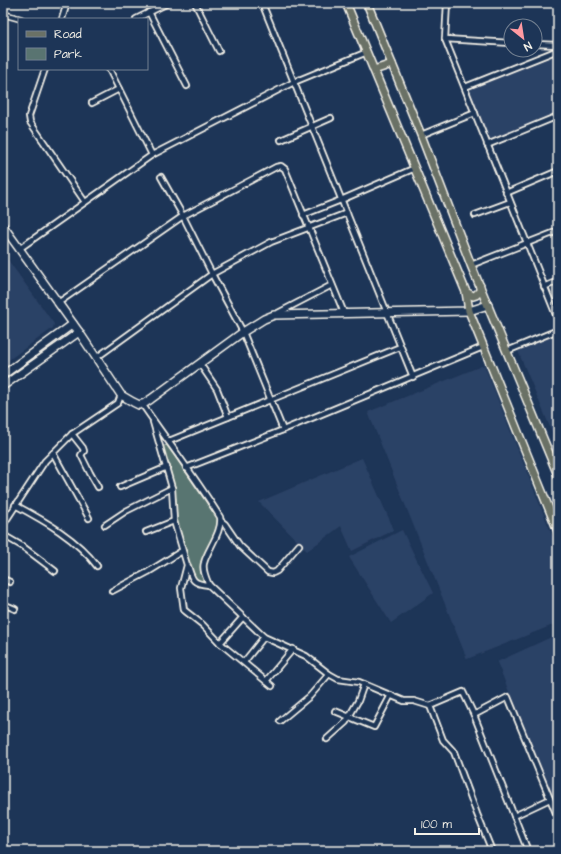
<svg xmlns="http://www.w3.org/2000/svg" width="561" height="854" viewBox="0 0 561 854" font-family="'Architects Daughter',sans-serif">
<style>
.built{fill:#2c4266}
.green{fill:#597471;stroke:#a6b2ac}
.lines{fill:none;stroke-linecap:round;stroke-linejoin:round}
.street-casing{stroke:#f4f1e8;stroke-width:8}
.secondary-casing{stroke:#f4f1e8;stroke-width:10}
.primary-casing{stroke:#f4f1e8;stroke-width:10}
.street{stroke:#1d3557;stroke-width:4.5}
.secondary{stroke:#1d3557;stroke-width:7}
.primary{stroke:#6a7166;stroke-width:7}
</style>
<rect width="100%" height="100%" fill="#1d3557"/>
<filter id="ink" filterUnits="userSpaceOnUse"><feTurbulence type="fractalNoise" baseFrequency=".025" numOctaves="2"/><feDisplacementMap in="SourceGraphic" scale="8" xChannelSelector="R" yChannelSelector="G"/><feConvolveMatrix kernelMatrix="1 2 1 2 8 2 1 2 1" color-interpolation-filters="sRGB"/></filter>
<g filter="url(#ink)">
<g class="built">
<polygon points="558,55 558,114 488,142 468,93 471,92 469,89"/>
<polygon points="3,253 54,324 53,328 3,364"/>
<polygon points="558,334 558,446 518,351"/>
<polygon points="484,365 558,550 558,623 467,659 368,412"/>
<polygon points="362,458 394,530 352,551 341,526 307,551 259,502"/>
<polygon points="402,530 433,593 391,623 349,557"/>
<polygon points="558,634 558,813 497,662"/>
</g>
<polygon class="green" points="167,445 219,521 201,565 201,573 205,583 195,580 184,552 175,524 176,499 161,447"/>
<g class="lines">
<g class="street-casing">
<g id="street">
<polyline points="195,3 219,51"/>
<polyline points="262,3 413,377"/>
<polyline points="447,3 445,39 558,320"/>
<polyline points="149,12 187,86"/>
<polyline points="3,14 21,19"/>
<polyline points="62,19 67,3"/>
<polyline points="136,19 168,3"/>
<polyline points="445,39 511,43"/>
<polyline points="535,44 558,45"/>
<polyline points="45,69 29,116 30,122 85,202"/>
<polyline points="109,69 152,155"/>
<polyline points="465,87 558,50"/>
<polyline points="92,103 119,89"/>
<polyline points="421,135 475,113"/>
<polyline points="281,140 331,118"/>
<polyline points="487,145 558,116"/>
<polyline points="161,177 183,216 212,274 243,332 283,430"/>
<polyline points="506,193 558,171"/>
<polyline points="303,215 341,200 415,168"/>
<polyline points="475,215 510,202"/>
<polyline points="19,249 152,155 294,82 367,52"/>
<polyline points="471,265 558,231"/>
<polyline points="544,287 558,281"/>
<polyline points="58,303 183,216 276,167 281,166 285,169 344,313"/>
<polyline points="276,314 332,285"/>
<polyline points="507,351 558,330"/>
<polyline points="96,358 212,274 271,242 347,213"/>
<polyline points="200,364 217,389 228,417"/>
<path d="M142,404C168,442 196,478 220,517C223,531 207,550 204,563C202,570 206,578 209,585L264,637L306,656L329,674L338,679L359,682L404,701H414L430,706L463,692L474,715L528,851"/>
<polyline points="153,422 172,488 174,521 187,565 181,588 184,610 203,625 220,643 272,686"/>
<polyline points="72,434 83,448 84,451 81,455 90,473 98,487"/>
<polyline points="169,441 400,347"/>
<polyline points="53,453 89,518"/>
<polyline points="186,468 283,430 483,347"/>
<polyline points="120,487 167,467"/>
<path d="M15,505C45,521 77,539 97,566"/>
<polyline points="221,521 225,524 240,546 268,572 273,573 277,571 299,545"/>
<polyline points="3,525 45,461 72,434 118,403 121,395"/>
<polyline points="105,525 126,511 172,488"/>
<polyline points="146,532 174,521"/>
<polyline points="3,535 22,546 55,571"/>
<path d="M188,566C192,580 193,584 209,585"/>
<polyline points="3,579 10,582"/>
<polyline points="112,591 148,572 182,551"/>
<polyline points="3,604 15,609"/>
<polyline points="220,643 243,617"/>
<polyline points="244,662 264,637"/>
<polyline points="266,681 293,649"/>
<polyline points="430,706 443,740 454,752 477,814 492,851"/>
<polyline points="335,711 374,727 391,695"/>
<polyline points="474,715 508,697 558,818"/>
<polyline points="280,721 310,696 329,674"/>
<polyline points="327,739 346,722 358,701 364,684"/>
<polyline points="514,816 550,799"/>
</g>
</g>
<g class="secondary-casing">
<g id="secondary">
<polyline points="3,226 79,332 121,395 133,402 139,405 145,403 151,399 243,332 264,319 274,315 469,311 488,305"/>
<polyline points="3,375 73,324"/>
<polyline points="3,386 79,332"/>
</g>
</g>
<g class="primary-casing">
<g id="primary">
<polyline points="346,3 466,292 469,311 558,531"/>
<polyline points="367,3 421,135 471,265 558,475"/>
<polyline points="374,70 392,64"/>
<polyline points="466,292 473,296 476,295 480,291 480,286"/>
</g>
</g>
<use href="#street" class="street"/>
<use href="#secondary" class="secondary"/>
<use href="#primary" class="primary"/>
</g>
</g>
<rect width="561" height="854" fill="none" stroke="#1d3557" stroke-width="16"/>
<rect x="8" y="8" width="545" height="838" fill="none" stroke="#f4f1e8" stroke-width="1.5" filter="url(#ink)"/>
<rect x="18" y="18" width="130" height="52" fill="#1d3557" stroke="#738091"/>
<rect x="26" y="31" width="20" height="6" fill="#6a7166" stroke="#738091"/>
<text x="54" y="38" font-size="12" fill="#f4f1e8">Road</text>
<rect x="26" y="48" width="20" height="12" fill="#597471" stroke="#738091"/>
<text x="54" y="58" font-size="12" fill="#f4f1e8">Park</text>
<g transform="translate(523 38) rotate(150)"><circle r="19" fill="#1d3557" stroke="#738091"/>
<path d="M0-3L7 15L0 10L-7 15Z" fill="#ff9aa2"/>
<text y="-6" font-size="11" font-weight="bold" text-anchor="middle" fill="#f4f1e8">N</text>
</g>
<path d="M415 828v6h64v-6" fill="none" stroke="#f4f1e8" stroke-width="2"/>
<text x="421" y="828" font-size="12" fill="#f4f1e8" stroke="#1d3557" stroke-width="3" paint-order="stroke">100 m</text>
</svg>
